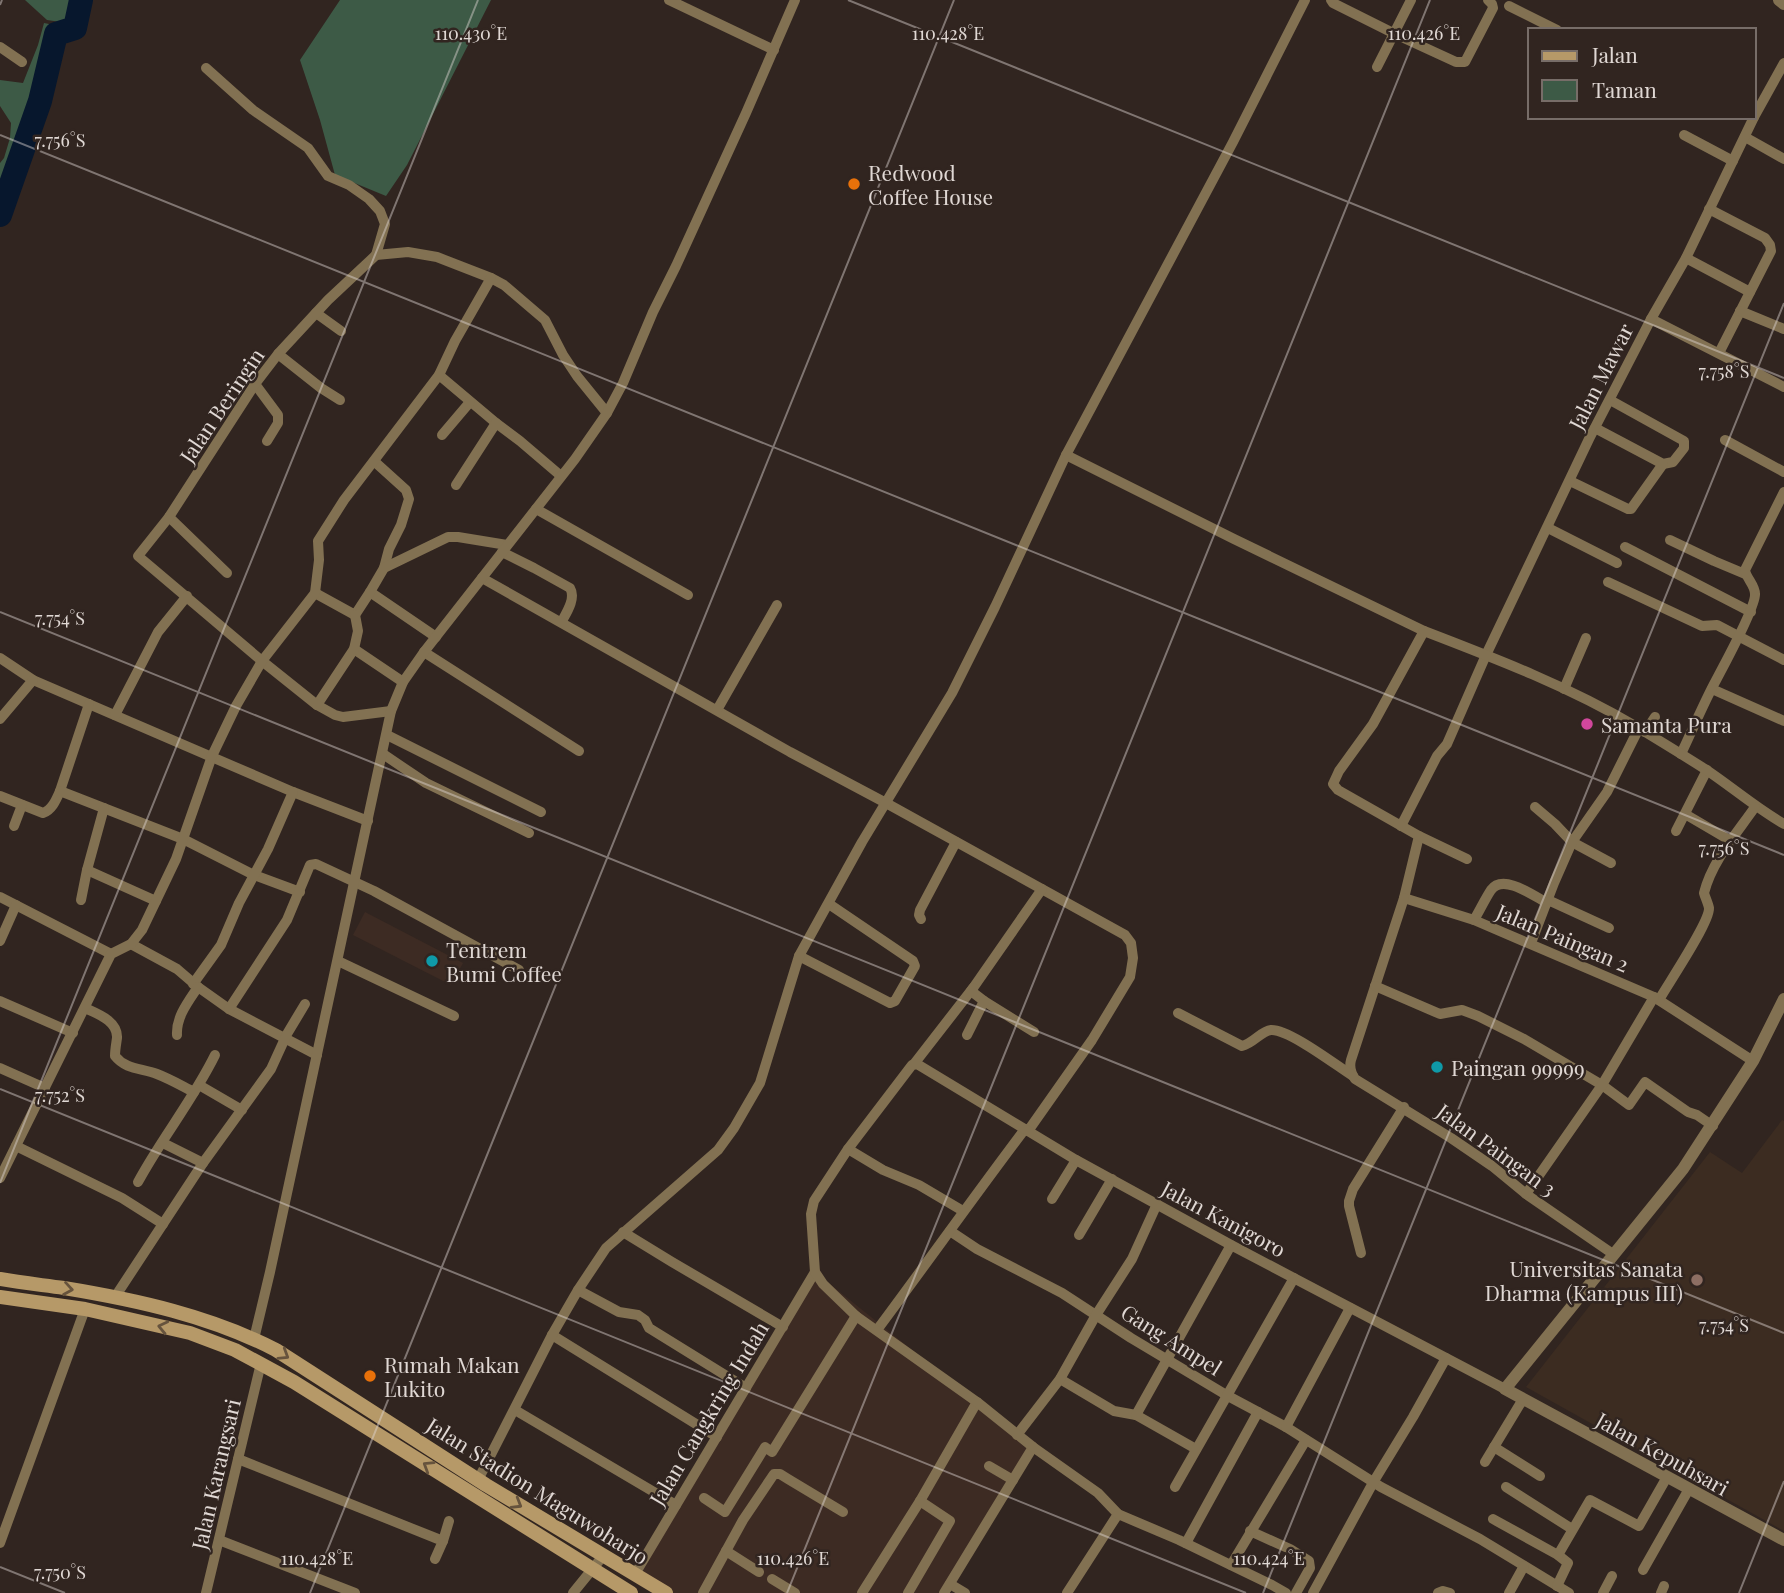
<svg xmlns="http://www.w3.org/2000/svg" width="1784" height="1593" viewBox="0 0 1784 1593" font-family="'Playfair Display',serif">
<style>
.built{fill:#3d2b23}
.education{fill:#3c2c21}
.green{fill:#3d5a46}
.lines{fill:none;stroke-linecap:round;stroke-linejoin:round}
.river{stroke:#07172d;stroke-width:24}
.minor{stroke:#827152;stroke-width:10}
.tertiary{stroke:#827152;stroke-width:12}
.secondary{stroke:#b69968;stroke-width:14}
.oneway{stroke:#66533d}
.ticks{fill:none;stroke:#e0d8d4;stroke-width:2;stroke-opacity:0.45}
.food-dot{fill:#e8710a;stroke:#312520;stroke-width:2.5}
.hotel-dot{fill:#d1479c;stroke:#312520;stroke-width:2.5}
.culture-dot{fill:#0f9aa8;stroke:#312520;stroke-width:2.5}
.education-dot{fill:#8d6e63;stroke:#312520;stroke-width:2.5}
.labels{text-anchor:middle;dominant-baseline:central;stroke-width:5;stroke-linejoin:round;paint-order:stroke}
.poi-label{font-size:21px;fill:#e0d8d4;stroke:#312520;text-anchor:start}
.street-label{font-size:21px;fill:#e0d8d4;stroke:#312520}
.ticks-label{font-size:18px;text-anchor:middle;fill:#e0d8d4;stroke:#312520;stroke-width:5;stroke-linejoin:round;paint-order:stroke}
</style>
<rect width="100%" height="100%" fill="#312520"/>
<g class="built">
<polygon points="365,912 463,963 451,985 353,935"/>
<polygon points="815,1272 1033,1447 945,1593 666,1593 635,1574"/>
</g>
<polygon class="education" points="1782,1120 1784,1121 1784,1531 1526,1387 1710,1152 1742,1173"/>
<g class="green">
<polygon points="25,0 74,0 67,23 47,20"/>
<polygon points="340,0 491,0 407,165 386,196 335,175 320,120 300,60"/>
<polygon points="44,23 54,25 36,96 0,197 0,163 4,158 10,138 11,123 0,106 0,80 23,83 38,45"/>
</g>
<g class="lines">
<polyline class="river" points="0,215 40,101 56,34 75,28 81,0"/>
<g class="minor">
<polyline points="669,0 774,50"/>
<polyline points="1331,0 1333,3 1393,33 1456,62 1465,62 1493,8 1492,4 1488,0"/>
<polyline points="1509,6 1557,30"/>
<polyline points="0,47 22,62"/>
<polyline points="1377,67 1411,0"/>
<polyline points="206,68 253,110 308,148 328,176 349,185 369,199 380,211 385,224 376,255"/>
<polyline points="1754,117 1784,63"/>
<polyline points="1684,135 1733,161"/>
<polyline points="1745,137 1784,159"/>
<polyline points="1709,209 1765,238 1770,245 1771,251 1719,353"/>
<polyline points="1686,258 1750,292"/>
<polyline points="1740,311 1784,329"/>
<polyline points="316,313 341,331"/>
<polyline points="1651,319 1784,387"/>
<polyline points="278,354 321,388 340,400"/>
<polyline points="439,375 496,423"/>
<polyline points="255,384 278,415 278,423 267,441"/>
<polyline points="1595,428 1663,464 1673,462 1684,448 1684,441 1610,400"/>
<polyline points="442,435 470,402"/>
<polyline points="1725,440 1784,472"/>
<polyline points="1066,455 1234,539 1424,631"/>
<polyline points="375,462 406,490 409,499 401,525 389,549 384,568"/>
<polyline points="1570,481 1628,509 1631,509 1663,464"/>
<polyline points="456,485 496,423 520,441 561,476"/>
<polyline points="536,509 688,595"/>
<polyline points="169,517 227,573"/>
<polyline points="1548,528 1617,563"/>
<polyline points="1670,540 1714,561 1745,574"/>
<polyline points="1625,547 1751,612"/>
<path d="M502,552L534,568L570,588C576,598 567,612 562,621"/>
<polyline points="482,578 790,752 886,803 1125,935 1131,943 1133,958 1130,977 1092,1040 1028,1131"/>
<polyline points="1608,582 1702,626 1717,625 1784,660"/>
<polyline points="370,592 436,637"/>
<polyline points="315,593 355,615 370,592 384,568 448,537 458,537 507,545"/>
<polyline points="354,649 403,682"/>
<polyline points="424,652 579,751"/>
<polyline points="0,658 33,680 293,792 368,821"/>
<polyline points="1564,689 1586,638"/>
<polyline points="1712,689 1784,721"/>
<polyline points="317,705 354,649 358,631 355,615"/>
<polyline points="717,710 777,605"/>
<polyline points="391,711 343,717 335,715 317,705 262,661 138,556 169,517 255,384 278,354 328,300 376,255 408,252 437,257 491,278 504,285 545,320 563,355 577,376 607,413"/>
<polyline points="115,715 158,632 187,596"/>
<polyline points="0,719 33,680"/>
<polyline points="1645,732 1655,717"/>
<polyline points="387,735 541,812"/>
<polyline points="383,754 426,783 529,833"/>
<path d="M1681,754C1692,731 1702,707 1714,684C1722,669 1756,607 1755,594C1755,585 1746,578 1745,570L1784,492"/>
<polyline points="60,791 89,704"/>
<path d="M0,796L43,813C52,810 56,800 60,791L183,839L254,875L300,892"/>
<polyline points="1535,807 1555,824 1572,842 1611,863"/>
<polyline points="1685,814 1731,841"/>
<polyline points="14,826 22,805"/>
<polyline points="1401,826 1437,756 1447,744 1486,655 1589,439 1651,319 1686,258 1754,117"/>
<polyline points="1676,831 1707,770"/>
<polyline points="1419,836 1404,898 1474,920 1654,997 1753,1061"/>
<path d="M1467,859L1419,836L1338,790L1333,784L1339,771L1373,724L1424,631C1497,659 1570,687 1637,727C1660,741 1683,755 1705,769C1732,787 1756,808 1784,824"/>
<polyline points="87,870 156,901"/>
<polyline points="0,897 111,954"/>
<path d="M1404,898L1351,1060C1349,1067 1351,1073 1355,1079L1451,1138L1492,1166L1526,1194L1613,1254"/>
<polyline points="81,900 87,870 104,808"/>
<polyline points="1548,900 1609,928"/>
<polyline points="921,919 919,915 920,910 956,842"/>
<path d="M1474,920C1480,910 1485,899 1491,890C1503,873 1534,896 1547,903"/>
<polyline points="0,941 16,905"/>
<polyline points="1531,943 1554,883 1572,842 1607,792 1639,728"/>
<polyline points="131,944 177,969 198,987 229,1009 317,1055"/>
<polyline points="799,956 890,1003 895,1001 915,966 913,961 829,904"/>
<polyline points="338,961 454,1016"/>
<polyline points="193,984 221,945 239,903 268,849 293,792"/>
<polyline points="1375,986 1440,1014 1462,1010 1478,1016 1524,1039 1602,1085 1629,1105 1645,1082 1688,1112 1697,1115 1713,1126"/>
<path d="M1659,1000C1668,984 1710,922 1709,908C1708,903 1705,897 1704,893C1712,861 1737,833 1755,807"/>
<polyline points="0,1001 73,1033"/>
<path d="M85,1008C98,1014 118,1021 117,1038C116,1045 115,1050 115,1056C126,1070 142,1068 157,1074C170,1079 182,1086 194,1092"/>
<polyline points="229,1009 287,920 310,865 316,864 374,891 519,970"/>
<path d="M1178,1013L1242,1046C1254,1043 1261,1031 1271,1030C1289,1029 1337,1066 1353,1076"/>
<polyline points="1034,1032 984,1001 971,991 1042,889"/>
<path d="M177,1035C176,1017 188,1002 198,987"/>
<polyline points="967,1035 984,1001"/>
<polyline points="914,1064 973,988"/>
<polyline points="0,1068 45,1088"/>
<polyline points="199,1085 242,1110"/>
<polyline points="163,1143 203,1163"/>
<polyline points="16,1146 122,1198 163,1224"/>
<polyline points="848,1149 883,1170 919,1185 963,1211"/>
<polyline points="0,1178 111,954 131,944 142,930 176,859 212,756 236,706 262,661 315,593 319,560 318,541 344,500 439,375 455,341 491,278"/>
<path d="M138,1182C161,1139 193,1100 215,1055"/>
<polyline points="1526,1194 1602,1085 1654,997"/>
<polyline points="1052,1199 1076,1160"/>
<polyline points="950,1231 977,1249 1062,1293 1131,1338 1228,1396 1286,1427 1381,1487 1480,1539 1569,1593"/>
<polyline points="623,1232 672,1262 783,1327"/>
<polyline points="1079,1235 1112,1179"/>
<polyline points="1361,1253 1349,1206 1349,1201 1353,1189 1404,1107"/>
<polyline points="578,1290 619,1312 638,1315 645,1320 649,1328 746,1388"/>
<polyline points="115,1297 203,1163 271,1069 287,1034 305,1004"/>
<path d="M877,1330C927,1263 975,1195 1025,1129"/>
<polyline points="552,1335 717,1437"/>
<polyline points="254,1339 270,1272 391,711 403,682 424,652 575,459 607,413 623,383 653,312 676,266 746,113 795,0"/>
<polyline points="1060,1379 1114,1411 1136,1415 1196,1449"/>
<polyline points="515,1410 676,1505"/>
<polyline points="1136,1415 1231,1245"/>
<polyline points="1286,1427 1350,1308"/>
<polyline points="1017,1435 1060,1379 1096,1315 1132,1259 1157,1204"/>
<polyline points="1494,1447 1540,1476"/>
<polyline points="238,1459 443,1541 435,1559"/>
<polyline points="1485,1462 1523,1399"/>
<polyline points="989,1466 1013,1480"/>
<polyline points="478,1480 552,1335 578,1290 606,1248 718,1150 734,1128 760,1083 799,956 862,842 952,693 995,607 1066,455 1233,142 1305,0"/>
<polyline points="1175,1487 1294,1278"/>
<polyline points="1506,1487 1572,1529"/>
<polyline points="704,1498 725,1512 765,1447 772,1452 856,1316"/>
<polyline points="1493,1519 1558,1555 1568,1563 1557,1586"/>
<polyline points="1250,1531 1290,1549 1309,1561 1310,1568 1296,1593"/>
<polyline points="219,1540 355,1593"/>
<polyline points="443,1541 449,1521"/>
<polyline points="0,1543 85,1309"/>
<polyline points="1186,1543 1258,1412"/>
<polyline points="726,1551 759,1572"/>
<polyline points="1558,1555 1590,1500 1639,1526 1667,1477"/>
<polyline points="1231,1565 1306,1440"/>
<polyline points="1643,1570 1689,1489"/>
<polyline points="635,1574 815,1272"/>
<polyline points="772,1579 795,1593"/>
<polyline points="950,1584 965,1593"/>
<polyline points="206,1593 261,1363"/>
<polyline points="573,1593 603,1556"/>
<polyline points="703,1593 743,1520 774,1474 780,1474 788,1479 843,1512"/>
<polyline points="862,1593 920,1501 977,1402"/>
<polyline points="908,1593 950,1521 920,1501"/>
<polyline points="944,1593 1033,1447"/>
<polyline points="1067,1593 1118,1514"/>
<polyline points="1286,1593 1272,1585 1179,1540 1118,1514 1098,1493 1033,1447 977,1402 856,1316 823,1284 815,1272 811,1214 814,1201 848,1149 912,1065 917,1064 1076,1160 1231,1245 1505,1389"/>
<polyline points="1313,1593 1374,1481 1413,1417 1446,1358"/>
<polyline points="1438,1593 1443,1591 1450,1593"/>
<polyline points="1509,1593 1524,1566"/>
<polyline points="1603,1593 1612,1576"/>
<polyline points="1661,1593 1664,1586"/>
</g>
<g class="tertiary">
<polyline points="1779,0 1784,4"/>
<polyline points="1784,999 1753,1061 1683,1169 1505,1389 1784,1540"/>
</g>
<g class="secondary">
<path d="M0,1279C21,1283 43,1285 64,1288C137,1300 210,1316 276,1350L486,1485L666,1593"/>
<polyline points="0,1297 85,1309 190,1333 235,1350 294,1382 631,1593"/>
</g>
</g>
<defs><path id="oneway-chevron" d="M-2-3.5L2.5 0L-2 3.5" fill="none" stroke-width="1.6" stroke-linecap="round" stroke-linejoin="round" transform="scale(1.75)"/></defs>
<g class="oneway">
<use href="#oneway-chevron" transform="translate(68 1289) rotate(9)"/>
<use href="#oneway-chevron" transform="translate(163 1327) rotate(-167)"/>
<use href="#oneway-chevron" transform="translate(284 1355) rotate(32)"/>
<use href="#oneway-chevron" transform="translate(428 1466) rotate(-148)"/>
<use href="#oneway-chevron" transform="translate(517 1504) rotate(31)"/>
</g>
<path class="ticks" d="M848,0L1784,378M0,5L2,0M0,135L1784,855M0,612L1784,1333M0,1089L1246,1593M0,1183L478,0M0,1567L65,1593M310,1593L954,0M787,1593L1430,0M1263,1593L1784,303M1739,1593L1784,1481"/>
<g class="food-dot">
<circle cx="854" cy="184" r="7"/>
<circle cx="370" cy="1376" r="7"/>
</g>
<circle class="hotel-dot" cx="1587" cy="724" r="7"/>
<g class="culture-dot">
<circle cx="432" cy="961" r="7"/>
<circle cx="1437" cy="1067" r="7"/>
</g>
<circle class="education-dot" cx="1697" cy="1280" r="7"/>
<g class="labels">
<g class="poi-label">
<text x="868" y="172">Redwood<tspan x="868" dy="24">Coffee House</tspan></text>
<text x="1601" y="724">Samanta Pura</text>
<text x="446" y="949">Tentrem<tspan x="446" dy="24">Bumi Coffee</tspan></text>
<text x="1451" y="1067">Paingan 99999</text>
<text x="1683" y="1268" text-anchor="end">Universitas Sanata<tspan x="1683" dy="24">Dharma (Kampus III)</tspan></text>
<text x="384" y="1364">Rumah Makan<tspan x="384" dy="24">Lukito</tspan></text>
</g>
<g class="street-label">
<text transform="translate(1600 376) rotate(-63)">Jalan Mawar</text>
<text transform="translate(221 405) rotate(-56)">Jalan Beringin</text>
<text transform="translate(1563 937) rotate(23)">Jalan Paingan 2</text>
<text transform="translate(1497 1149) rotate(36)">Jalan Paingan 3</text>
<text transform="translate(1224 1218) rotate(28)">Jalan Kanigoro</text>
<text transform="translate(1172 1339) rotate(32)">Gang Ampel</text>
<text transform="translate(708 1413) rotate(-59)">Jalan Cangkring Indah</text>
<text transform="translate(1663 1453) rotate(29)">Jalan Kepuhsari</text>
<text transform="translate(215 1474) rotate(-77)">Jalan Karangsari</text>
<text transform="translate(538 1490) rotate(32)">Jalan Stadion Maguwoharjo</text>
</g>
</g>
<g class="ticks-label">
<text x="1424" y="40">110.426°E</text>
<text x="471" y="40">110.430°E</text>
<text x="948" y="40">110.428°E</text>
<text x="60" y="147">7.756°S</text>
<text x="1724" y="378">7.758°S</text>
<text x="60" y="625">7.754°S</text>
<text x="1724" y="855">7.756°S</text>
<text x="60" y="1102">7.752°S</text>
<text x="1724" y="1332">7.754°S</text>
<text x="317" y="1565">110.428°E</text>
<text x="793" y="1565">110.426°E</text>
<text x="1269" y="1565">110.424°E</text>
<text x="60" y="1579">7.750°S</text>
</g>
<rect x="1528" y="28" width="228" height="91" fill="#312520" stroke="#776d68" stroke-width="2"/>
<rect x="1542" y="51" width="35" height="10" fill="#b69968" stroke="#776d68" stroke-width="2"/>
<text x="1592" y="63" font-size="21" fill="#e0d8d4">Jalan</text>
<rect x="1542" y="80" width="35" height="21" fill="#3d5a46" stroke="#776d68" stroke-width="2"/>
<text x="1592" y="98" font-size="21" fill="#e0d8d4">Taman</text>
</svg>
